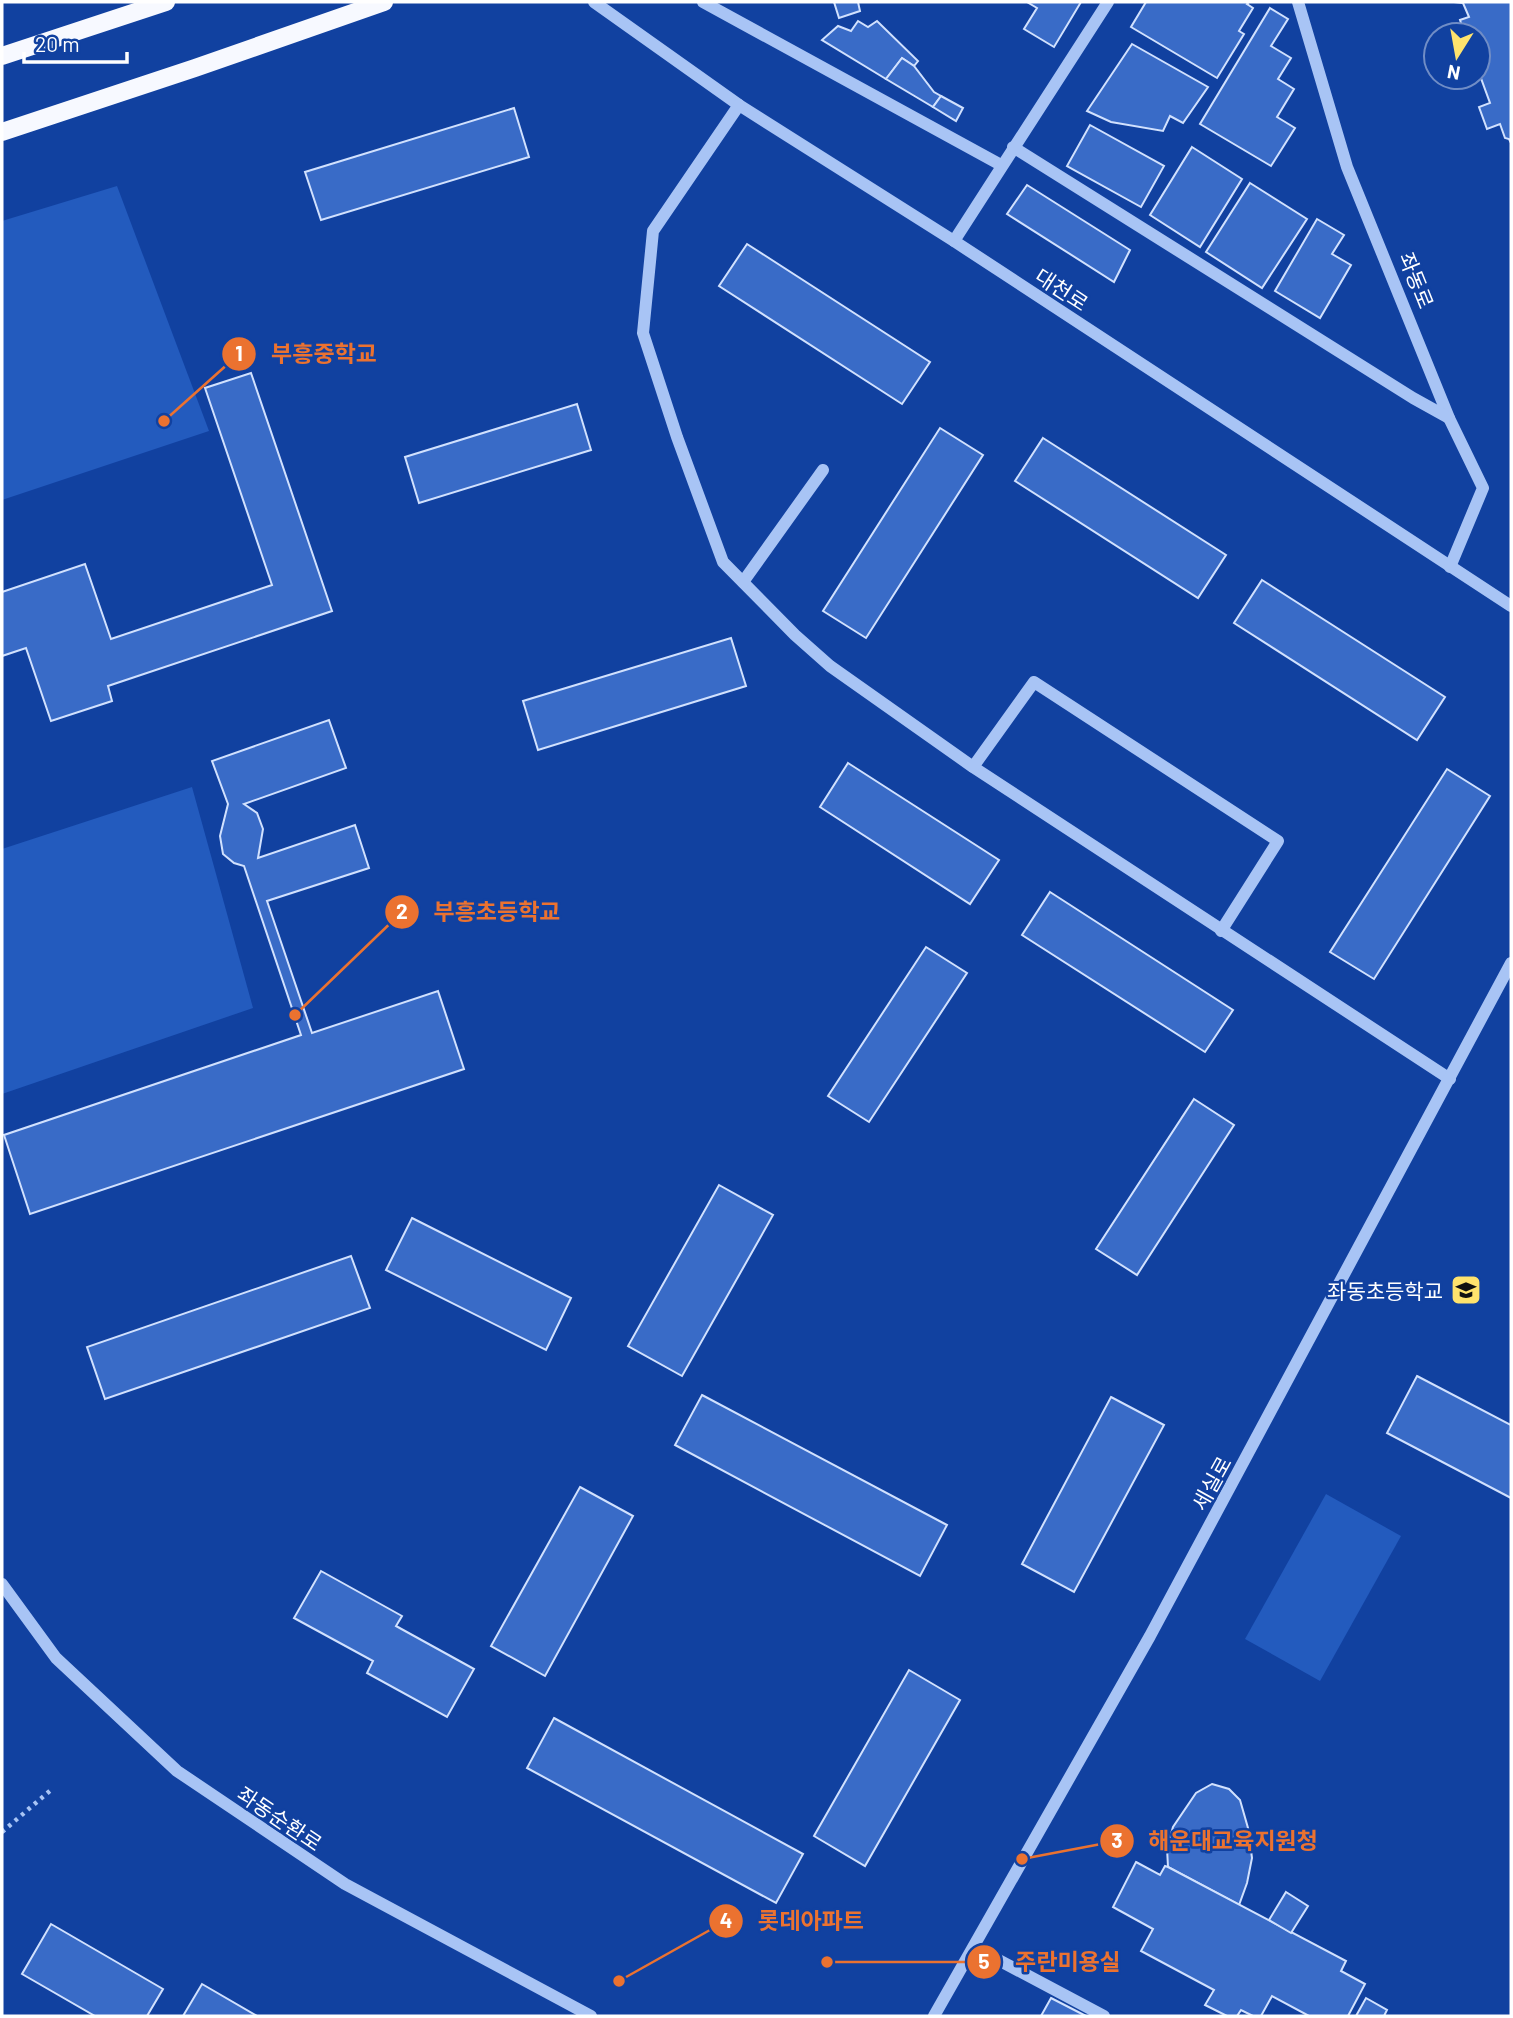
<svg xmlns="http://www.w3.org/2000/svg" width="1513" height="2018" viewBox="0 0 1513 2018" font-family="Barlow,'Noto Sans KR',sans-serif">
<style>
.green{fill:#235bbe}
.building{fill:#396bc7;stroke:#d1e1fe;stroke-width:2}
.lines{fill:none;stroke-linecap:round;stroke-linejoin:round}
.path{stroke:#a8c4f5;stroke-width:4.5;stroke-dasharray:3.5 5;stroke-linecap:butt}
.minor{stroke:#a8c4f5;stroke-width:12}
.major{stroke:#f7f9ff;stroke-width:18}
.labels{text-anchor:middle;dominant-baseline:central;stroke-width:5;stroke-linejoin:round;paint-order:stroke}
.street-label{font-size:21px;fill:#fff;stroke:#1141a0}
.poi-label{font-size:21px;fill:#fff;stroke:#1141a0;text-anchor:end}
.leader{fill:none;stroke:#eb7230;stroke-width:2.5}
.callout-dot{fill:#eb7230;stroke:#1141a0;stroke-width:2.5}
.mark-label{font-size:21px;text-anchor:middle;font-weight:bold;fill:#fff}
.callout-label{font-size:23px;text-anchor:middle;font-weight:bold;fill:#eb7230;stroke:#1141a0;stroke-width:5;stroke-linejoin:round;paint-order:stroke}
</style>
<rect width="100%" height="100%" fill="#1141a0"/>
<g class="green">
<polygon points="117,186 209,431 2,500 2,221"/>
<polygon points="192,787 253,1008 2,1094 2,849"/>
<polygon points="1326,1494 1401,1536 1320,1681 1245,1639"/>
</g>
<g class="building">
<polygon points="834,2 858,2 860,11 839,18"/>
<polygon points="1027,2 1081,2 1054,47 1024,29 1037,8"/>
<polygon points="1146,2 1249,2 1247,4 1253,8 1239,31 1244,34 1217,78 1131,27"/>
<polygon points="1454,2 1511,2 1511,143 1509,139 1505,138 1500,124 1487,129 1479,107 1490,103 1478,70 1478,35 1465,35 1460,20 1469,17 1463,3"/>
<polygon points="1270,8 1288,19 1271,46 1291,58 1278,79 1294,89 1277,117 1295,128 1271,166 1200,124"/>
<polygon points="858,21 868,27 877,21 918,61 914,66 902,58 886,79 822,40 838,26 851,31"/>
<polygon points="1132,44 1208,87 1183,123 1170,116 1163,131 1111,122 1087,111"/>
<polygon points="902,58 914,66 934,92 941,96 933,107 886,79"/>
<polygon points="941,96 963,108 956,121 933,107"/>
<polygon points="514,108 529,157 321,220 305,172"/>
<polygon points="1090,125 1164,166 1141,207 1067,166"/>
<polygon points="1192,147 1242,179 1200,247 1150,215"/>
<polygon points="1250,183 1307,219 1262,288 1206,252"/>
<polygon points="1027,185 1130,250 1114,282 1007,214"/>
<polygon points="1317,219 1344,235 1332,254 1351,265 1320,318 1275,291"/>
<polygon points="747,244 930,362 902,404 719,286"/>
<polygon points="251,373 332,611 108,686 112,701 51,721 26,648 2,656 2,592 85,564 111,639 272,585 205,388"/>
<polygon points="577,404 591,450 419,503 405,457"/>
<polygon points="940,428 983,455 866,638 823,611"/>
<polygon points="1043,438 1226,555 1198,598 1015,481"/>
<polygon points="1262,580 1445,697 1417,740 1234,623"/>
<polygon points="731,638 746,686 538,750 523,701"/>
<polygon points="329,720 346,768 244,804 257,813 263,829 258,858 355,825 369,868 267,901 312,1033 438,991 464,1069 30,1214 4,1135 301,1035 244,866 234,863 223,854 220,836 228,804 212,761"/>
<polygon points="848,763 999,860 970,904 820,807"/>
<polygon points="1447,769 1490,796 1374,979 1330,952"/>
<polygon points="1050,892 1233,1010 1205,1052 1022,935"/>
<polygon points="926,947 967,973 869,1122 828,1096"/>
<polygon points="1194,1099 1234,1125 1137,1275 1096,1249"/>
<polygon points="719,1185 773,1215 682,1376 628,1346"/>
<polygon points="412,1218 571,1298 546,1350 386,1270"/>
<polygon points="351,1256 370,1308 105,1399 87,1347"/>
<polygon points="1417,1376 1511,1425 1511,1498 1387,1433"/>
<polygon points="702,1395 947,1525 920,1576 675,1445"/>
<polygon points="1111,1397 1164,1425 1074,1592 1022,1564"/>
<polygon points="580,1487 633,1516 545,1676 491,1646"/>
<polygon points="321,1571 402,1616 396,1626 474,1669 447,1717 367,1673 373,1661 294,1618"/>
<polygon points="909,1670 960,1700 865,1866 814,1836"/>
<polygon points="554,1718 803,1854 776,1903 527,1768"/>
<polygon points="1212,1784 1229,1789 1240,1800 1248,1828 1252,1858 1247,1883 1239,1905 1168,1867 1167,1848 1173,1827 1196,1793"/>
<polygon points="1136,1862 1160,1875 1165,1866 1168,1867 1346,1961 1341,1971 1365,1984 1348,2016 1309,2016 1272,1996 1261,2016 1253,2016 1241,2010 1237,2016 1227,2016 1205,2005 1214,1990 1141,1951 1153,1929 1113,1907"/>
<polygon points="1286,1892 1308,1906 1291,1933 1269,1920"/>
<polygon points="51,1924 163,1989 147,2016 95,2016 22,1974"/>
<polygon points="202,1984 257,2016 183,2016"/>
<polygon points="1051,1998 1086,2016 1041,2016"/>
<polygon points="1366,1998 1387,2010 1384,2016 1356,2016"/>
</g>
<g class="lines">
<polyline class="path" points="2,1832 52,1789"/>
<g class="minor">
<polyline points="594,2 739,105 954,241 1511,606"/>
<polyline points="703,2 1001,165"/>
<polyline points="1298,2 1347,167 1449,418 1483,488 1450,567"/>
<polyline points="739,105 653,231 643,333 677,437 723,562 795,635 830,666 973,767 1450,1079"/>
<polyline points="1013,147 1413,398 1449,418"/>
<polyline points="954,241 1108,2"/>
<polyline points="743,582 823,470"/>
<polyline points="973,767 1034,682 1278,841 1221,931"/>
<polyline points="2,1584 56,1658 177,1771 345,1884 591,2016"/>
<polyline points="974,1947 1104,2016"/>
<polyline points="934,2016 1150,1636 1511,963"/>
</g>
<g class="major">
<polyline points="2,56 166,2"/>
<polyline points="2,132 195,68 384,2"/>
</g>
</g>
<defs>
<g id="school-square" transform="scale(1.575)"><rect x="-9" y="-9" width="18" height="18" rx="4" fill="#ffe36d" stroke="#1141a0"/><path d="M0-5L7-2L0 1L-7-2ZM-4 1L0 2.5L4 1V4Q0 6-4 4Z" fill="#111"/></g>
</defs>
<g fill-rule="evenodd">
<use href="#school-square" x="1466" y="1290"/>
</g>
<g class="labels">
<g class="street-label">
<text transform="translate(1417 280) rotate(68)">좌동로</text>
<text transform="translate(1062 289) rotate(33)">대천로</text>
<text transform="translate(1211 1483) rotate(-61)">세실로</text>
<text transform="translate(280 1818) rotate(34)">좌동순환로</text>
</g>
<g class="poi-label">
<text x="1443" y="1290">좌동초등학교</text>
</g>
</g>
<path class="leader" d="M164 421L239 354M295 1015L402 912M1022 1859L1117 1841M619 1981L726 1921M827 1962L984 1962"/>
<g class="callout-dot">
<circle cx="164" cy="421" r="7"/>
<circle cx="295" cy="1015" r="7"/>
<circle cx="1022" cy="1859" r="7"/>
<circle cx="619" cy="1981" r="7"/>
<circle cx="827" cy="1962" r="7"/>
<circle cx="239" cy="354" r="18"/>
<circle cx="402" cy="912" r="18"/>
<circle cx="1117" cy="1841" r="18"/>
<circle cx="726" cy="1921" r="18"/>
<circle cx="984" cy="1962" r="18"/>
</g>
<g class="mark-label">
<text x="239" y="361">1</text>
<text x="402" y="919">2</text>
<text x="1117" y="1848">3</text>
<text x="726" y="1928">4</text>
<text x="984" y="1969">5</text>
</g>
<g class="callout-label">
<text x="324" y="362">부흥중학교</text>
<text x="497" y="920">부흥초등학교</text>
<text x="1233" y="1849">해운대교육지원청</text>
<text x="811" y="1929">롯데아파트</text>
<text x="1068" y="1970">주란미용실</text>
</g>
<rect width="1513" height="2018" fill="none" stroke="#ffffff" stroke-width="7"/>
<g transform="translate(1457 56) rotate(191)"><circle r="33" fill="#1141a0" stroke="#708dc6" stroke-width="2"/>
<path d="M0-5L12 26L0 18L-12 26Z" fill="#ffe36d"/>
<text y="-10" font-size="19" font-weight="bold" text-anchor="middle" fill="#ffffff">N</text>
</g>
<path d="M24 52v10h103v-10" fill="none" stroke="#ffffff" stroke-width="3.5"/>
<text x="35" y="52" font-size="21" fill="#ffffff" stroke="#1141a0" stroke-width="5" paint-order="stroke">20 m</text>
</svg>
